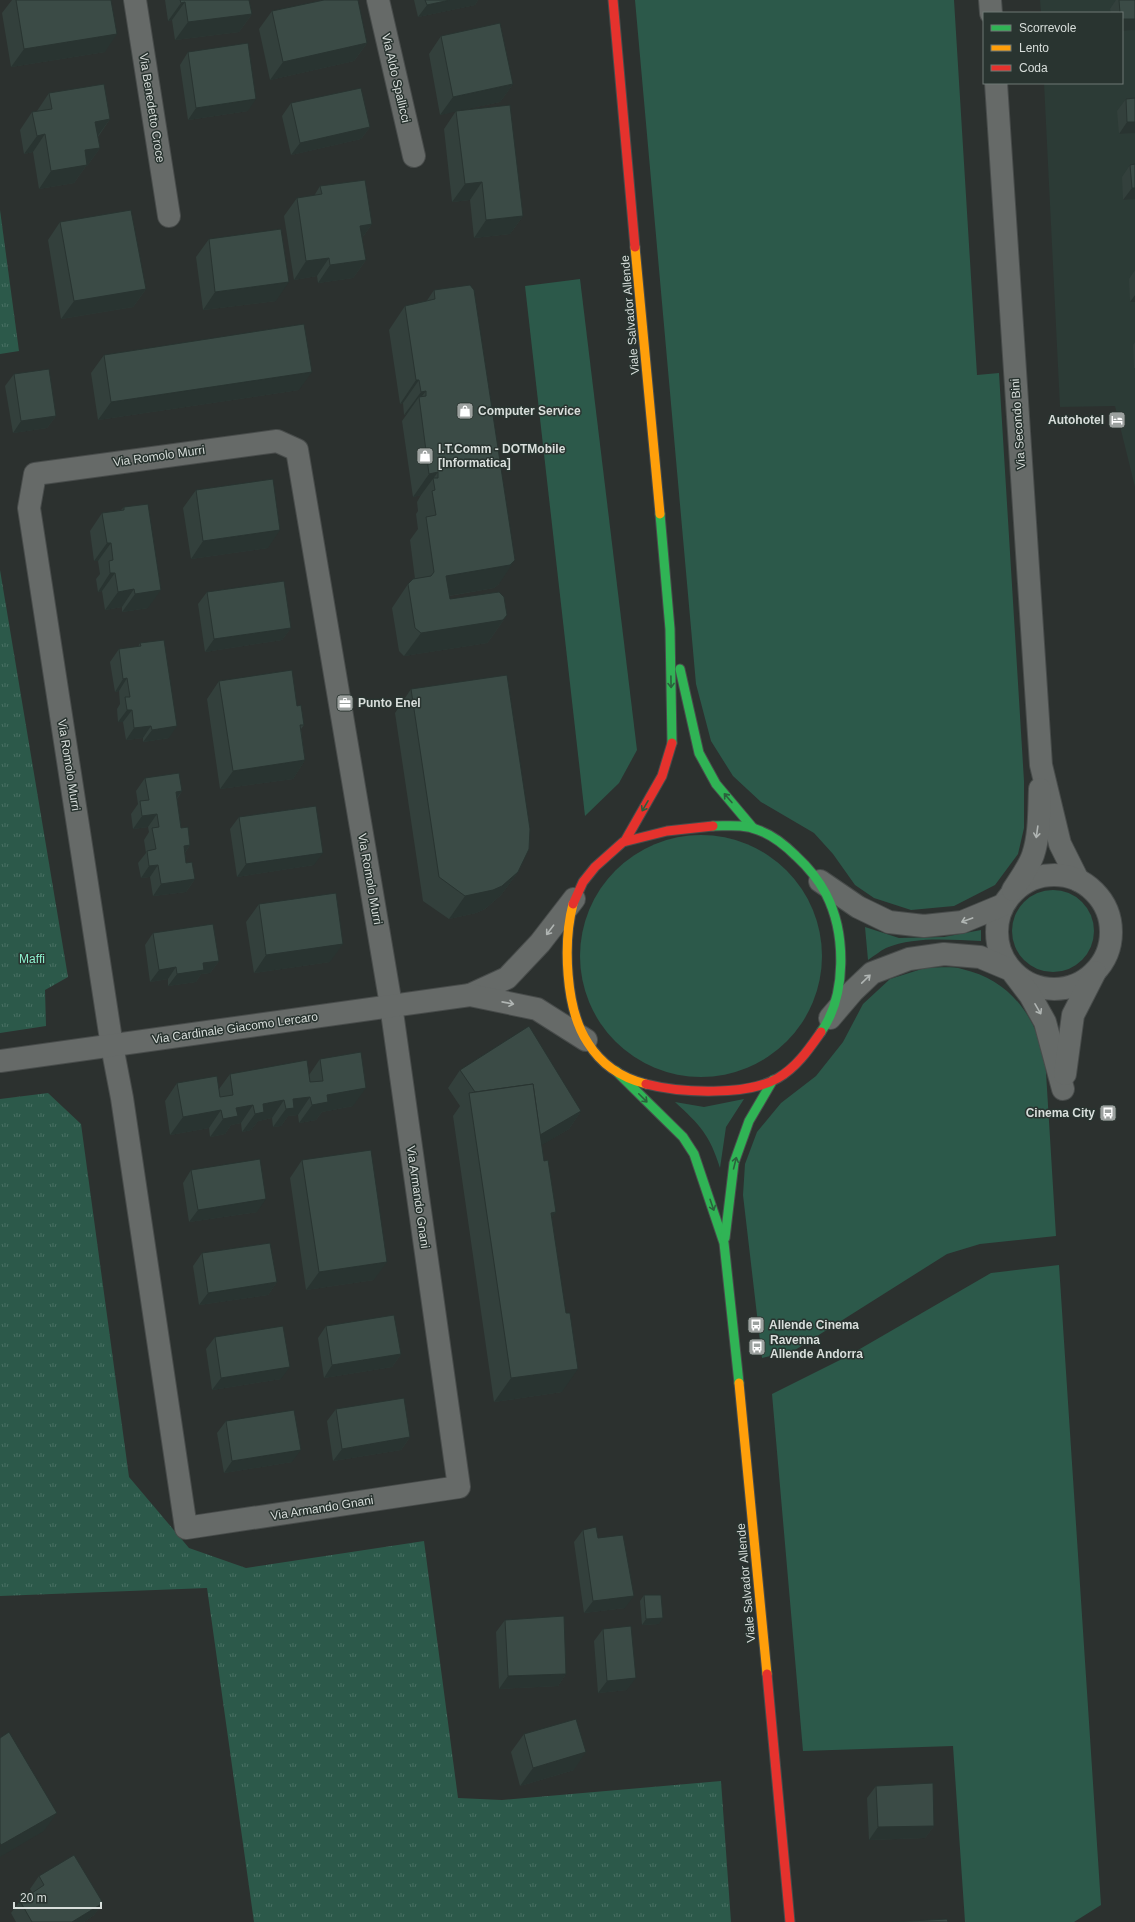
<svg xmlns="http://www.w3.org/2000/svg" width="1135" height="1922" viewBox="0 0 1135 1922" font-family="Arial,sans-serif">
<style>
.built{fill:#2c3b36}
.grass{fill:#2c594a}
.park{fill:url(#park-tufts)}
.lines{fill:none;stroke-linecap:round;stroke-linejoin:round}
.street-casing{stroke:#484c4b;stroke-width:24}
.fast-casing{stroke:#484c4b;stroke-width:11}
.slow-casing{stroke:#484c4b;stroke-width:11}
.jam-casing{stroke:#484c4b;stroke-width:11}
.street{stroke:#666a68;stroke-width:22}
.fast{stroke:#30b455;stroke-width:9}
.slow{stroke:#ff9f0a;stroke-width:9}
.jam{stroke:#e5322d;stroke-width:9}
.wall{fill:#33403c}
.shaded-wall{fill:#293431}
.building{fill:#3b4b46;stroke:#293431}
.oneway{stroke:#2b613d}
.oneway2{stroke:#b0b5b3}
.labels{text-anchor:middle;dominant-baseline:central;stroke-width:3;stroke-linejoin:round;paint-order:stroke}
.street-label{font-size:12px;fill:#d8dedb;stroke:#293430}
.poi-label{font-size:12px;font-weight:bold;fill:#d8dedb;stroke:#293430;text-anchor:start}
.park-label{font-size:12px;fill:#8df0cd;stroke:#293430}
</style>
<defs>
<pattern id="park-tufts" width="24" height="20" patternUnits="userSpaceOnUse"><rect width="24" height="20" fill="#2c594a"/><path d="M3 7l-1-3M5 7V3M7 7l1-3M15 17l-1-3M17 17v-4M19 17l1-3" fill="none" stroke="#4a7064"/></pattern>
</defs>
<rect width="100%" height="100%" fill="#2c312f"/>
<polygon class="built" points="1040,0 1135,0 1135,487 1115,406 1060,407 1044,83 1122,83 1122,13 1041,13"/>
<g class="grass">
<polygon points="635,0 954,0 977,375 999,373 1024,781 1024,828 1018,854 995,885 954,906 911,910 874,898 855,885 833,854 814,833 761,802 733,776 711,741 696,684"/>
<polygon points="580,279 637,750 619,783 585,816 525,286"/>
<circle cx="701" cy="956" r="121"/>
<circle cx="1053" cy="931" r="41"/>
<path d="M865,927L899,938L944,937L981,930V941C951,940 915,936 886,948C880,951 874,956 868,960Z"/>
<path d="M925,968C937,968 951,966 962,969C1009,980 1032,1012 1045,1056L1056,1236L980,1244L947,1254L795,1350L762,1358L743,1195L745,1164L757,1132L781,1103L816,1076L843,1042L863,1004L890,979Z"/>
<path d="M744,1099L726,1127L720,1168C710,1135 700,1125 675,1102L704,1107Z"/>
<polygon points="1059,1265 1101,1905 1074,1922 965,1922 953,1746 803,1751 772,1394 846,1357 991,1273"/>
</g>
<g class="park">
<polygon points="0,210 19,351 0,354"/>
<polygon points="0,570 68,977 45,990 46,1026 0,1033"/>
<polygon points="48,1093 81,1124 129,1477 189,1548 246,1568 424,1541 458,1798 502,1800 721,1781 731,1922 254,1922 207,1588 0,1596 0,1099"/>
</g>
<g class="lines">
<g class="street-casing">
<g id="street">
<polyline points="135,0 169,216"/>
<polyline points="378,0 414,156"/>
<polyline points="990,0 991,13"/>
<polyline points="996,83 1041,765 1060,844 1078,880"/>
<polygon points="277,441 297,450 391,1005 459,1487 186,1528 122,1098 112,1046 29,508 35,474"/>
<circle cx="1054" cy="932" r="57"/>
<polyline points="820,881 858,907 889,922 924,926 962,922 1003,905"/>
<path d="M1013,890C1020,879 1029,867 1033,855C1040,834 1039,810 1040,789"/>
<polyline points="470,995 507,978 540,943 574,899"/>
<polyline points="830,1018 853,991 872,973 909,959 944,954 980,957 1011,970 1030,995 1045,1022 1063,1089"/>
<polyline points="0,1061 470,995 537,1009 586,1040"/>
<polyline points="1065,1074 1073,1015 1095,972"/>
</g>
</g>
<g class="fast-casing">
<g id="fast">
<polyline points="660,514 670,629 672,743"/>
<polyline points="680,669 699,753 716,784 753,828"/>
<path d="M713,826C728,826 744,824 758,830C773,835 785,845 796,856C808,867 818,879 826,894C846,933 847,995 821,1032"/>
<polyline points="616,1071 683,1137 694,1154 724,1243 739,1383"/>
<polyline points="725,1238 734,1163 749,1121 773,1080"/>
</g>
</g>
<g class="slow-casing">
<g id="slow">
<polyline points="635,247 660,514"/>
<path d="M573,904C563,942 565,1009 588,1043C601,1064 622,1078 646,1084"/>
<polyline points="739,1383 767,1674"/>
</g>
</g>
<g class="jam-casing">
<g id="jam">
<polyline points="613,0 635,247"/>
<polyline points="625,841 662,776 672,743"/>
<polyline points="573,904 583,882 595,867 623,842 667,831 713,826"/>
<path d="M646,1084C680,1093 748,1096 778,1078C797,1067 809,1049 821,1032"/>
<polyline points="767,1674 790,1922"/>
</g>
</g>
<use href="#street" class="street"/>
<use href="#fast" class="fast"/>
<use href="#slow" class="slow"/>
<use href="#jam" class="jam"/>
</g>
<g class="wall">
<polygon points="12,0 111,0 105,52 11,67 2,13"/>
<polygon points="165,0 249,0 252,14 239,32 175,40 172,20 168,21"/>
<polygon points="414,0 478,0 475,5 418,17"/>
<polygon points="1116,0 1135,0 1135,30 1122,31 1122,13 1111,13 1110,9"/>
<polygon points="272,11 367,43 354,61 270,80 259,29"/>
<polygon points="441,36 513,84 500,102 457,111 523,216 510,234 474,238 470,200 452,202 444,129 456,111 440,115 429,54"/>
<polygon points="188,52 248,111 188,120 180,65"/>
<polygon points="49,93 110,119 98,137 100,148 87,166 86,166 74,183 39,189 33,152 24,154 20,130 32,112 37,111"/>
<polygon points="1126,99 1135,133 1119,134 1117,111"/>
<polygon points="291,103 370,127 361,139 291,155 282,116"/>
<polygon points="1130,165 1135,199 1123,200 1122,177"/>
<polygon points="320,186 372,224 362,238 366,260 353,278 318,283 317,276 294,280 284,216 297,198 314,196"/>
<polygon points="60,222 146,289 133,307 61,319 48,240"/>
<polygon points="209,239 276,301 203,310 196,257"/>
<polygon points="1135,270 1135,302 1130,302 1129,279"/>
<polygon points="434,290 499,584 494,588 449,596 450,599 507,615 491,638 487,643 404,656 399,651 392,608 408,584 415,579 410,540 418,529 416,514 418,511 417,502 421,495 413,497 402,421 407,414 404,415 403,403 400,404 389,330 405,306 426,302"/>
<polygon points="1135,342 1135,368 1134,368 1133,345"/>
<polygon points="104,355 299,390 98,420 91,373"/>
<polygon points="14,374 56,416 47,428 13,433 5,386"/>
<polygon points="196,490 268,548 191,559 183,508"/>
<polygon points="124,507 148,608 122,612 122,607 105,610 102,591 98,592 96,579 100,574 98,561 94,561 90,531 102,513 121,510"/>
<polygon points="207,592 291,628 282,640 205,652 198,604"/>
<polygon points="140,643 169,738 143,742 143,738 126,740 123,722 118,722 117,709 120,704 119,691 115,692 110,662 119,649 138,647"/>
<polygon points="219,681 297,706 304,725 301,729 305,760 293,779 220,789 207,699"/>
<polygon points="411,689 518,872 501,895 485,909 476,913 449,919 423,901 395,713"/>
<polygon points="145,778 182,791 177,799 181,828 190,845 185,853 186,863 195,879 186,892 153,896 150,877 141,878 138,863 146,853 144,840 149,832 148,827 133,829 131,814 138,804 136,791"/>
<polygon points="239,817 314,865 237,877 230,829"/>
<polygon points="259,904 330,962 254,973 246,922"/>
<polygon points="153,933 219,961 210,973 201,974 196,982 168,986 168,979 150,982 145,945"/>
<polygon points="320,1059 353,1106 322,1112 316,1120 299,1123 298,1115 288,1116 281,1126 273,1127 272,1118 258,1121 251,1130 242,1132 241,1123 231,1125 225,1134 210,1137 209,1128 170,1135 165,1101 177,1083 219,1089 230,1074 309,1075"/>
<polygon points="460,1070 581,1111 569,1129 541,1145 544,1161 556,1212 552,1217 562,1392 494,1402 453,1116 460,1106 448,1088"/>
<polygon points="302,1160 374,1280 306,1290 290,1178"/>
<polygon points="191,1170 257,1212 189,1222 183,1183"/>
<polygon points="202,1253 277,1282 268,1295 199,1305 193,1266"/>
<polygon points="326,1326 401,1354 392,1367 324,1378 318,1338"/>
<polygon points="215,1337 281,1379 212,1390 206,1349"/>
<polygon points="336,1409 410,1437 401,1450 333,1461 327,1421"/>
<polygon points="226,1421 292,1462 224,1473 217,1433"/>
<polygon points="583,1530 598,1538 625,1608 584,1613 574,1542"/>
<polygon points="644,1595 659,1624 642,1625 640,1601"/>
<polygon points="505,1620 566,1674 558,1686 499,1689 496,1632"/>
<polygon points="603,1629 627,1690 598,1693 594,1641"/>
<polygon points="524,1734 574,1770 520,1786 511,1752"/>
<polygon points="876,1786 934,1826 925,1838 869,1840 867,1798"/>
<polygon points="39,1876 103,1903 94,1915 84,1922 16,1922 11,1913 20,1901 32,1892 30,1889"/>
</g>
<g class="shaded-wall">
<polygon points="450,0 478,0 475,5 418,17 427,5"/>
<polygon points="185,2 172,20 168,21 181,3"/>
<polygon points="252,14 239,32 175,40 188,22"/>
<polygon points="1122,19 1135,19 1135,30 1122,31"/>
<polygon points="117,34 105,52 11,67 24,49"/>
<polygon points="367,43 354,61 270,80 283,62"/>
<polygon points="513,84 500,102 440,115 453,97"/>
<polygon points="256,99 248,111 188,120 196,108"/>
<polygon points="110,119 97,137 95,122"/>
<polygon points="1127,122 1135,122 1135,133 1119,134"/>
<polygon points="370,127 361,139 291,155 300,143"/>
<polygon points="45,134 33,152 24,154 37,136"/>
<polygon points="100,148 87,166 86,166 74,183 39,189 51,171 85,150"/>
<polygon points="482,182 470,200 452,202 465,184"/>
<polygon points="1132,188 1135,188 1135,199 1123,200"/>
<polygon points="523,216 510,234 474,238 486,220"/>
<polygon points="372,224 359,242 360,226"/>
<polygon points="329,258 317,276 294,280 306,261"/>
<polygon points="366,260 353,278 318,283 330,265"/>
<polygon points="289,282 276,301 203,310 215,292"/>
<polygon points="146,289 133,307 61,319 74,301"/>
<polygon points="1135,295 1135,302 1130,302"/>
<polygon points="312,372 299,390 98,420 111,402"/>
<polygon points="416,380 419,380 403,403 400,404"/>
<polygon points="426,391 419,400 419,397 407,414 404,415 421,392"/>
<polygon points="56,416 47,428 13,433 21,421"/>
<polygon points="438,472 421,495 413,497 429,474"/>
<polygon points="280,530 268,548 191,559 203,541"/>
<polygon points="107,543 111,543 98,561 94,561"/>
<polygon points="515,560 499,584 494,588 430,599 446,576"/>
<polygon points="110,573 115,573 102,591 98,592"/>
<polygon points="134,589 122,607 105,610 118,592"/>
<polygon points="161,590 148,608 122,612 135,594"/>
<polygon points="507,615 491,638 487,643 404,656 421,633"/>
<polygon points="291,628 282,640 205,652 214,639"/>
<polygon points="127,678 119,691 115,692 123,679"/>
<polygon points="127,710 132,710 123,722 118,722"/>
<polygon points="151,726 143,738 126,740 134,728"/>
<polygon points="177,726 169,738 143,742 152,730"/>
<polygon points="305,760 293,779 220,789 233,771"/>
<polygon points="182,791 173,803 176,792"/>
<polygon points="157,814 148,827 133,829 142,816"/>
<polygon points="190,845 181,858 184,846"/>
<polygon points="323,853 314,865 237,877 246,864"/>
<polygon points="158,865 150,877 141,878 149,866"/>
<polygon points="518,872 501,895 485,909 476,913 449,919 465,896"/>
<polygon points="195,879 186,892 153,896 161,884"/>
<polygon points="343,944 330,962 254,973 266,955"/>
<polygon points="219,961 210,973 201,974 196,982 168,986 177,974 203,963"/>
<polygon points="176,967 168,979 150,982 159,970"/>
<polygon points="366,1088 353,1106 322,1112 316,1120 299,1123 312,1105 327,1095"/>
<polygon points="310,1097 298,1115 288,1116 281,1126 273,1127 293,1099"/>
<polygon points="284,1100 272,1118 258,1121 251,1130 242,1132 255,1114 263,1104"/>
<polygon points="253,1105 241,1123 231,1125 225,1134 210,1137 223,1119 236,1108"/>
<polygon points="221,1110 209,1128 170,1135 183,1117"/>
<polygon points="581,1111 569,1129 523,1156 536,1137"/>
<polygon points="266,1199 257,1212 189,1222 198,1210"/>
<polygon points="556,1212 539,1236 551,1213"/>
<polygon points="387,1262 374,1280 306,1290 319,1272"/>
<polygon points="277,1282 268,1295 199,1305 208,1293"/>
<polygon points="401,1354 392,1367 324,1378 332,1365"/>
<polygon points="290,1367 281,1379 212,1390 221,1378"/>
<polygon points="578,1369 562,1392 494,1402 511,1378"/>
<polygon points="410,1437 401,1450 333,1461 342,1449"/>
<polygon points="301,1450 292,1462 224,1473 232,1461"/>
<polygon points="634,1596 625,1608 584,1613 593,1601"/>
<polygon points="663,1618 659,1624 642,1625 646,1619"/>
<polygon points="566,1674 558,1686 499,1689 508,1676"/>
<polygon points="636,1678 627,1690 598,1693 607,1681"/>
<polygon points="586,1752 574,1770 520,1786 533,1768"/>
<polygon points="57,1813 44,1831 0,1857 0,1847 1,1845"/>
<polygon points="934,1826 925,1838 869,1840 878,1827"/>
<polygon points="103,1903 94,1915 84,1922 72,1922"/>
</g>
<g class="building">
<polygon points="16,0 111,0 117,34 24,49"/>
<polygon points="180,0 249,0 252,14 188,22 185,2 181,3"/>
<polygon points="324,0 358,0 367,43 283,62 272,11"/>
<polygon points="425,0 450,0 427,5"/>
<polygon points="1119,0 1135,0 1135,19 1122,19 1122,13 1120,13"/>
<polygon points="500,23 513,84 453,97 441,36"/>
<polygon points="248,43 256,99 196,108 188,52"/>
<polygon points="104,84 110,119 95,122 100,148 85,150 87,165 51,171 45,134 37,136 32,112 52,109 49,93"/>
<polygon points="361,88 370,127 300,143 291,103"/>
<polygon points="1135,98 1135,122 1127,122 1126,99"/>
<polygon points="510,105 523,216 486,220 482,182 465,184 456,111"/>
<polygon points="1135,164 1135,188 1132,188 1130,165"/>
<polygon points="365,180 372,224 360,226 366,260 330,265 329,258 306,261 297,198 322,194 320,186"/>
<polygon points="131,210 146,289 74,301 60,222"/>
<polygon points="281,229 289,282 215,292 209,239"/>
<polygon points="470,285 474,290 515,560 510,565 446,576 450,599 499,592 504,597 507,615 503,620 421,633 415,628 408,584 413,579 431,576 434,572 426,517 436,515 432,491 435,490 433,478 438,478 438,472 429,474 419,397 426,396 426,391 421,392 419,380 416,380 405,306 435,299 434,290"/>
<polygon points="304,324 312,372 111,402 104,355"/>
<polygon points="49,369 56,416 21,421 14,374"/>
<polygon points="273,479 280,530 203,541 196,490"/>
<polygon points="148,504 161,590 135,594 134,589 118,592 115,573 110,573 109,561 113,560 111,543 107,543 102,513 124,510 124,507"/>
<polygon points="284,581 291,628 214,639 207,592"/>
<polygon points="164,640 177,726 152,730 151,726 134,728 132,710 127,710 125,697 130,697 127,678 123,679 119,649 141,646 140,643"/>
<polygon points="292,670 297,706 301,705 304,725 300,725 305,760 233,771 219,681"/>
<polygon points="507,675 530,829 529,849 518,872 502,886 493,890 465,896 439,877 411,689"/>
<polygon points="179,773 182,791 176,792 181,828 188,827 190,845 184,846 186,863 192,862 195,879 161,884 158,865 149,866 147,851 156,849 152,828 159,827 157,814 142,816 140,801 149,800 145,778"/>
<polygon points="316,806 323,853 246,864 239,817"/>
<polygon points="336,893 343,944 266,955 259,904"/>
<polygon points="213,924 219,961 203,963 204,970 177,974 176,967 159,970 153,933"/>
<polygon points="529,1026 581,1111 540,1135 533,1084 475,1092 460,1070"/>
<polygon points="361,1052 366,1088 327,1095 328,1102 312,1105 310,1097 293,1099 294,1108 286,1109 284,1100 263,1104 264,1112 255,1114 253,1105 236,1108 238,1116 223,1119 221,1110 183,1117 177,1083 217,1076 220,1097 233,1095 230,1074 307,1060 310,1082 323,1081 320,1059"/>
<polygon points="533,1084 544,1161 548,1160 556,1212 551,1213 566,1313 570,1313 578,1369 511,1378 469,1093"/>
<polygon points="371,1150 387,1262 319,1272 302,1160"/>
<polygon points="260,1159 266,1199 198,1210 191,1170"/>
<polygon points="270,1243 277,1282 208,1293 202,1253"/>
<polygon points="394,1315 401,1354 332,1365 326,1326"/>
<polygon points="283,1326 290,1367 221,1378 215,1337"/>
<polygon points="404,1398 410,1437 342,1449 336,1409"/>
<polygon points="294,1410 301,1450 232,1461 226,1421"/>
<polygon points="596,1527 598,1538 623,1535 634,1596 593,1601 583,1530"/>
<polygon points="644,1595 661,1595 663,1618 646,1619"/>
<polygon points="564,1616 566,1674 508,1676 505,1620"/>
<polygon points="631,1626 636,1678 607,1681 603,1629"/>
<polygon points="576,1719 586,1752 533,1768 524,1734"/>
<polygon points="9,1732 57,1813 1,1845 0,1843 0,1738"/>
<polygon points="933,1783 934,1826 878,1827 876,1786"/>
<polygon points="74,1855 103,1903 72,1922 32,1922 20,1901 44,1885 39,1876"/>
<polygon points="947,1919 948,1922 892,1922"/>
</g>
<defs><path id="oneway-shaft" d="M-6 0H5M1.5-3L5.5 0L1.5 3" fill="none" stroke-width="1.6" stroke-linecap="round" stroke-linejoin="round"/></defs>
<g class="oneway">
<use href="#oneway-shaft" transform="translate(671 682) rotate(89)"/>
<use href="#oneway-shaft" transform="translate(728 798) rotate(-131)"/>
<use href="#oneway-shaft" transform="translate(645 806) rotate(120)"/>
<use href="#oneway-shaft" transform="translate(643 1098) rotate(45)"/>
<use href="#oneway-shaft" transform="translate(735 1163) rotate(-76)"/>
<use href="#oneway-shaft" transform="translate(712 1205) rotate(71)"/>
</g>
<g class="oneway2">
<use href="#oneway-shaft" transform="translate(1037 832) rotate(98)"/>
<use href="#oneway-shaft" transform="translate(967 920) rotate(160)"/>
<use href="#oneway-shaft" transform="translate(550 930) rotate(127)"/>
<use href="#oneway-shaft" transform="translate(866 979) rotate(-44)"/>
<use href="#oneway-shaft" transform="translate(508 1003) rotate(11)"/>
<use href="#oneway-shaft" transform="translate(1038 1009) rotate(60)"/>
</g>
<defs>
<g id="shop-square" transform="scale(0.9)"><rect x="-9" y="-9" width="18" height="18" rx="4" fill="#9ca19f" stroke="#293430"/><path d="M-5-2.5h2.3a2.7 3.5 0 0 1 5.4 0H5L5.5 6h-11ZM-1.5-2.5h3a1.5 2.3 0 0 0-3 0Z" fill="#fff"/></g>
<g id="hotel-square" transform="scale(0.9)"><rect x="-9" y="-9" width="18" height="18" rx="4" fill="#9ca19f" stroke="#293430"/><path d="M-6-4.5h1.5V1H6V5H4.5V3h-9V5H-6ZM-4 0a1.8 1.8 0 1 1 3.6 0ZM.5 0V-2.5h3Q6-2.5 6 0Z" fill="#fff"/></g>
<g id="office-square" transform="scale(0.9)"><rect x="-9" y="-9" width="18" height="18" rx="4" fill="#9ca19f" stroke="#293430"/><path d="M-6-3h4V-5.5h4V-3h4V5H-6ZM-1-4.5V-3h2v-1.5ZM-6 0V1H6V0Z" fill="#fff"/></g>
<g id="bus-square" transform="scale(0.9)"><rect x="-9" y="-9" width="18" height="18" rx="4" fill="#9ca19f" stroke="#293430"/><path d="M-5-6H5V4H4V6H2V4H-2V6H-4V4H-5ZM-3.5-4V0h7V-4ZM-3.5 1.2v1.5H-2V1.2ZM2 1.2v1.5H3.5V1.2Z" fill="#fff"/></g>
</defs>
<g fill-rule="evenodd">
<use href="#shop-square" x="465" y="411"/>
<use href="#hotel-square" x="1117" y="420"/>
<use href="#shop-square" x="425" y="456"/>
<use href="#office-square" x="345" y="703"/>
<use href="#bus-square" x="1108" y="1113"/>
<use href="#bus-square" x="756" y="1325"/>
<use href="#bus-square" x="757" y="1347"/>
</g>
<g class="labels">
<g class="street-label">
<text transform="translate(396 78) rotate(77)">Via Aldo Spallicci</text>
<text transform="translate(152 108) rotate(81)">Via Benedetto Croce</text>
<text transform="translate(630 315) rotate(-95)">Viale Salvador Allende</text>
<text transform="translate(1018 424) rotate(-94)">Via Secondo Bini</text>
<text transform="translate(159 456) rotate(-8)">Via Romolo Murri</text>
<text transform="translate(69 765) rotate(81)">Via Romolo Murri</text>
<text transform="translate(370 879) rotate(80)">Via Romolo Murri</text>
<text transform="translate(235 1028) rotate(-8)">Via Cardinale Giacomo Lercaro</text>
<text transform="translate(418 1197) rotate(82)">Via Armando Gnani</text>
<text transform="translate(322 1508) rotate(-9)">Via Armando Gnani</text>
<text transform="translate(746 1583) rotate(-95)">Viale Salvador Allende</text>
</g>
<g class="poi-label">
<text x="478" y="411">Computer Service</text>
<text x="1104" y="420" text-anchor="end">Autohotel</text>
<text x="438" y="449">I.T.Comm - DOTMobile<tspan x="438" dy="14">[Informatica]</tspan></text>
<text x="358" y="703">Punto Enel</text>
<text x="1095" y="1113" text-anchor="end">Cinema City</text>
<text x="769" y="1325">Allende Cinema</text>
<text x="770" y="1340">Ravenna<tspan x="770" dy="14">Allende Andorra</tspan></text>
</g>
<g class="park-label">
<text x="32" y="959">Maffi</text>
</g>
</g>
<rect x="983" y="12" width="140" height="72" fill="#293430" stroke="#6f7874"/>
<rect x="991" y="25" width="20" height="6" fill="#30b455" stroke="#6f7874"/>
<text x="1019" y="32" font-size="12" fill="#d8dedb">Scorrevole</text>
<rect x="991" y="45" width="20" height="6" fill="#ff9f0a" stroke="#6f7874"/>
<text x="1019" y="52" font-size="12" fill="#d8dedb">Lento</text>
<rect x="991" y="65" width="20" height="6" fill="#e5322d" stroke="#6f7874"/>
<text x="1019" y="72" font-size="12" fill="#d8dedb">Coda</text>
<path d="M14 1902v6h87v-6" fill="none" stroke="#d8dedb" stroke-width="2"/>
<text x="20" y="1902" font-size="12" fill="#d8dedb" stroke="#293430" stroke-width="3" paint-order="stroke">20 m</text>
</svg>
